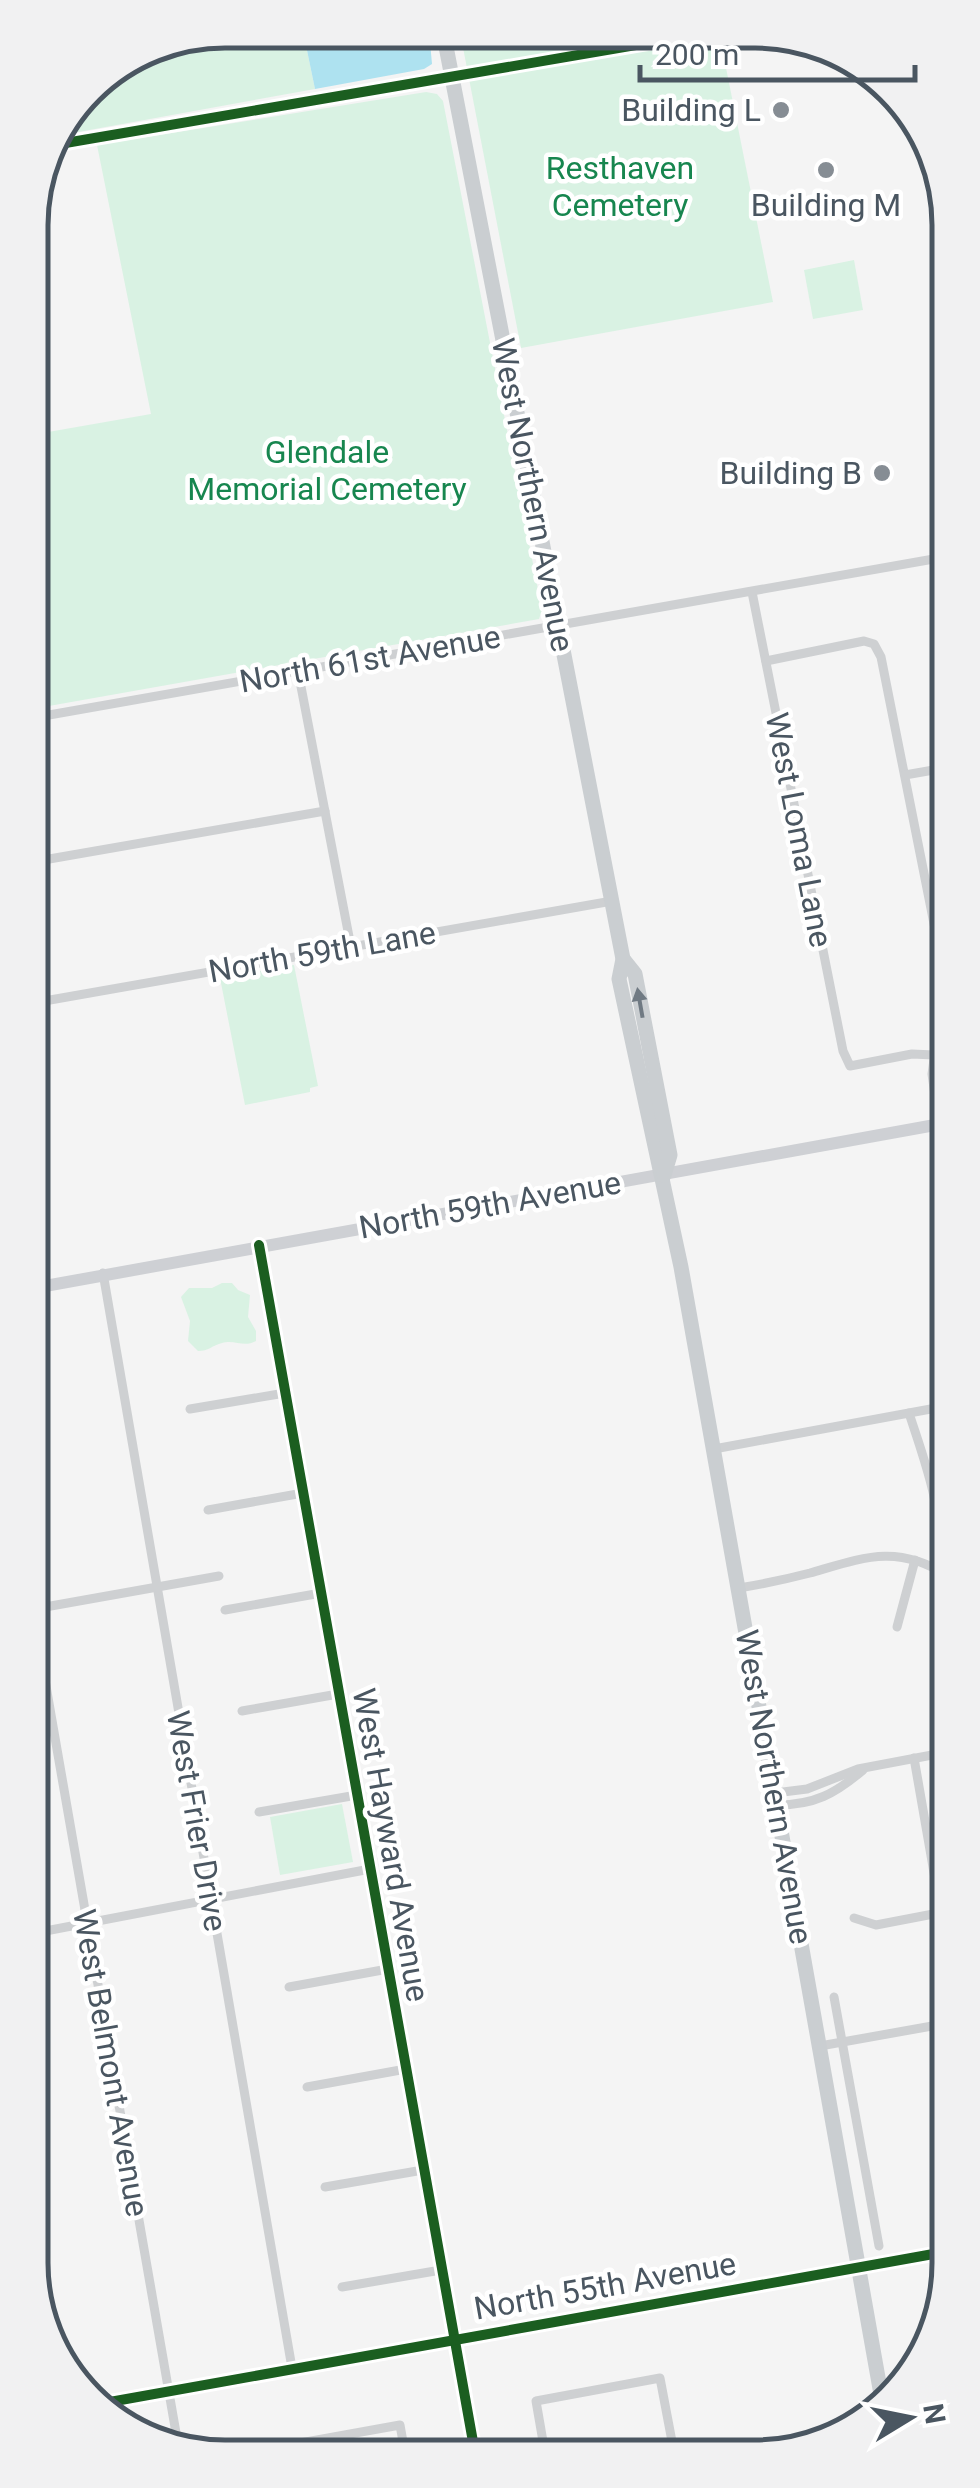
<svg xmlns="http://www.w3.org/2000/svg" width="980" height="2488" viewBox="0 0 980 2488" font-family="Roboto,sans-serif">
<style>
.green{fill:#d9f2e3}
.water{fill:#aee2f0}
.lines{fill:none;stroke-linecap:round;stroke-linejoin:round}
.street{stroke:#ced0d2;stroke-width:9}
.secondary{stroke:#ced0d4;stroke-width:12}
.primary{stroke:#caced1;stroke-width:15}
.cycleway-casing{stroke:#fff;stroke-width:16}
.cycleway{stroke:#1b5e20;stroke-width:10}
.oneway{fill:#707a83}
.poi-dot{fill:#868d94;stroke:#fff;stroke-width:4}
.labels{text-anchor:middle;dominant-baseline:central;stroke-width:9;stroke-linejoin:round;paint-order:stroke}
.poi-label{font-size:32px;fill:#4a5661;stroke:#fff;text-anchor:end}
.park-label{font-size:32px;fill:#17864f;stroke:#fff}
.street-label{font-size:32px;fill:#4a5661;stroke:#fff}
.rim{fill:none;stroke:#4a5661;stroke-width:5}
</style>
<rect width="100%" height="100%" fill="#f4f4f4"/>
<g class="green">
<polygon points="225,30 303,31 315,89 51,137 96,79"/>
<polygon points="460,32 719,33 773,302 521,348"/>
<polygon points="426,92 437,94 443,101 542,610 539,619 32,709 31,435 151,414 97,145"/>
<polygon points="854,260 863,310 813,319 804,270"/>
<polygon points="294,965 318,1086 310,1088 310,1092 245,1105 220,978"/>
<path d="M222,1283H232L238,1290L250,1295L248,1317L256,1331V1341C243,1348 235,1339 222,1343C211,1346 209,1351 198,1351L188,1341L190,1321L181,1297L189,1288H212Z"/>
<polygon points="342,1804 353,1862 280,1875 270,1817"/>
</g>
<polygon class="water" points="303,31 429,31 432,64 424,69 315,89"/>
<g class="lines">
<g class="street">
<polyline points="752,592 843,1051 850,1066 912,1054 934,1055"/>
<polyline points="766,661 864,641 874,644 881,657 945,979 932,1074 946,1171"/>
<polyline points="298,671 351,947"/>
<polyline points="32,718 945,557"/>
<polyline points="905,775 945,768"/>
<polyline points="32,862 325,811"/>
<polyline points="33,1003 612,901"/>
<polyline points="103,1273 292,2368"/>
<polyline points="190,1409 285,1393"/>
<path d="M909,1413C924,1460 948,1520 936,1569"/>
<polyline points="714,1449 947,1406"/>
<polyline points="208,1510 303,1493"/>
<path d="M739,1588C763,1584 787,1579 810,1573C862,1558 897,1543 948,1576"/>
<polyline points="34,1609 219,1576"/>
<polyline points="225,1610 321,1593"/>
<polyline points="34,1617 179,2450"/>
<polyline points="897,1627 915,1560"/>
<polyline points="242,1711 338,1694"/>
<polyline points="914,1758 941,1913"/>
<polyline points="775,1793 807,1789 858,1769 948,1752"/>
<path d="M777,1805C814,1805 835,1794 863,1770"/>
<polyline points="259,1812 357,1795"/>
<polyline points="854,1918 876,1925 949,1911"/>
<polyline points="35,1933 370,1869"/>
<polyline points="289,1987 388,1969"/>
<polyline points="834,1997 879,2246"/>
<polyline points="942,2025 949,2066"/>
<polyline points="820,2046 949,2023"/>
<polyline points="307,2087 406,2069"/>
<polyline points="325,2187 423,2170"/>
<polyline points="342,2287 441,2270"/>
<polyline points="545,2453 536,2401 660,2378 674,2452"/>
<polyline points="239,2454 400,2425 405,2453"/>
</g>
<g class="secondary">
<polyline points="48,146 706,33"/>
<polyline points="259,1245 475,2453"/>
<polyline points="34,1288 946,1123"/>
<polyline points="93,2405 950,2251"/>
</g>
<g class="primary">
<polyline points="443,31 623,959 619,979 681,1267 882,2400"/>
<polyline points="623,959 635,974 670,1155 664,1175"/>
</g>
<g class="cycleway-casing">
<g id="cycleway">
<polyline points="48,146 706,33"/>
<polyline points="259,1245 475,2453"/>
<polyline points="93,2405 950,2251"/>
</g>
</g>
<use href="#cycleway" class="cycleway"/>
</g>
<defs><path id="oneway-solid" d="M-6-.8H1V-3.2L6.5 0L1 3.2V.8H-6Z" transform="scale(2.5)"/></defs>
<use class="oneway" href="#oneway-solid" transform="translate(640 1003) rotate(-100)"/>
<g class="poi-dot">
<circle cx="781" cy="110" r="10"/>
<circle cx="826" cy="170" r="10"/>
<circle cx="882" cy="473" r="10"/>
</g>
<g class="labels">
<g class="poi-label">
<text x="761" y="110">Building L</text>
<text x="826" y="205" text-anchor="middle">Building M</text>
<text x="862" y="473">Building B</text>
</g>
<g class="park-label">
<text x="620" y="168">Resthaven<tspan x="620" dy="37">Cemetery</tspan></text>
<text x="327" y="452">Glendale<tspan x="327" dy="37">Memorial Cemetery</tspan></text>
</g>
<g class="street-label">
<text transform="translate(533 495) rotate(79)">West Northern Avenue</text>
<text transform="translate(370 659) rotate(-10)">North 61st Avenue</text>
<text transform="translate(799 830) rotate(79)">West Loma Lane</text>
<text transform="translate(322 952) rotate(-10)">North 59th Lane</text>
<text transform="translate(490 1205) rotate(-10)">North 59th Avenue</text>
<text transform="translate(774 1787) rotate(80)">West Northern Avenue</text>
<text transform="translate(197 1821) rotate(80)">West Frier Drive</text>
<text transform="translate(391 1845) rotate(80)">West Hayward Avenue</text>
<text transform="translate(111 2063) rotate(80)">West Belmont Avenue</text>
<text transform="translate(605 2286) rotate(-10)">North 55th Avenue</text>
</g>
</g>
<path d="M0 0H980V2488H0ZM225 48H755A177 177 0 0 1 932 225V2263A177 177 0 0 1 755 2440H225A177 177 0 0 1 48 2263V225A177 177 0 0 1 225 48Z" fill="#f1f1f2" fill-rule="evenodd"/>
<path class="rim" d="M225 48H755A177 177 0 0 1 932 225V2263A177 177 0 0 1 755 2440H225A177 177 0 0 1 48 2263V225A177 177 0 0 1 225 48Z"/>
<g transform="translate(910 2418) rotate(80)" stroke="#ffffff" stroke-width="8" paint-order="stroke">
<path d="M0-8L18 38L0 25L-18 38Z" fill="#4a5661"/>
<text y="-15" font-size="28" font-weight="bold" text-anchor="middle" fill="#4a5661">N</text>
</g>
<path d="M640 65v15h275v-15" fill="none" stroke="#4a5661" stroke-width="5"/>
<text x="655" y="65" font-size="30" fill="#4a5661" stroke="#ffffff" stroke-width="8" paint-order="stroke">200 m</text>
</svg>
